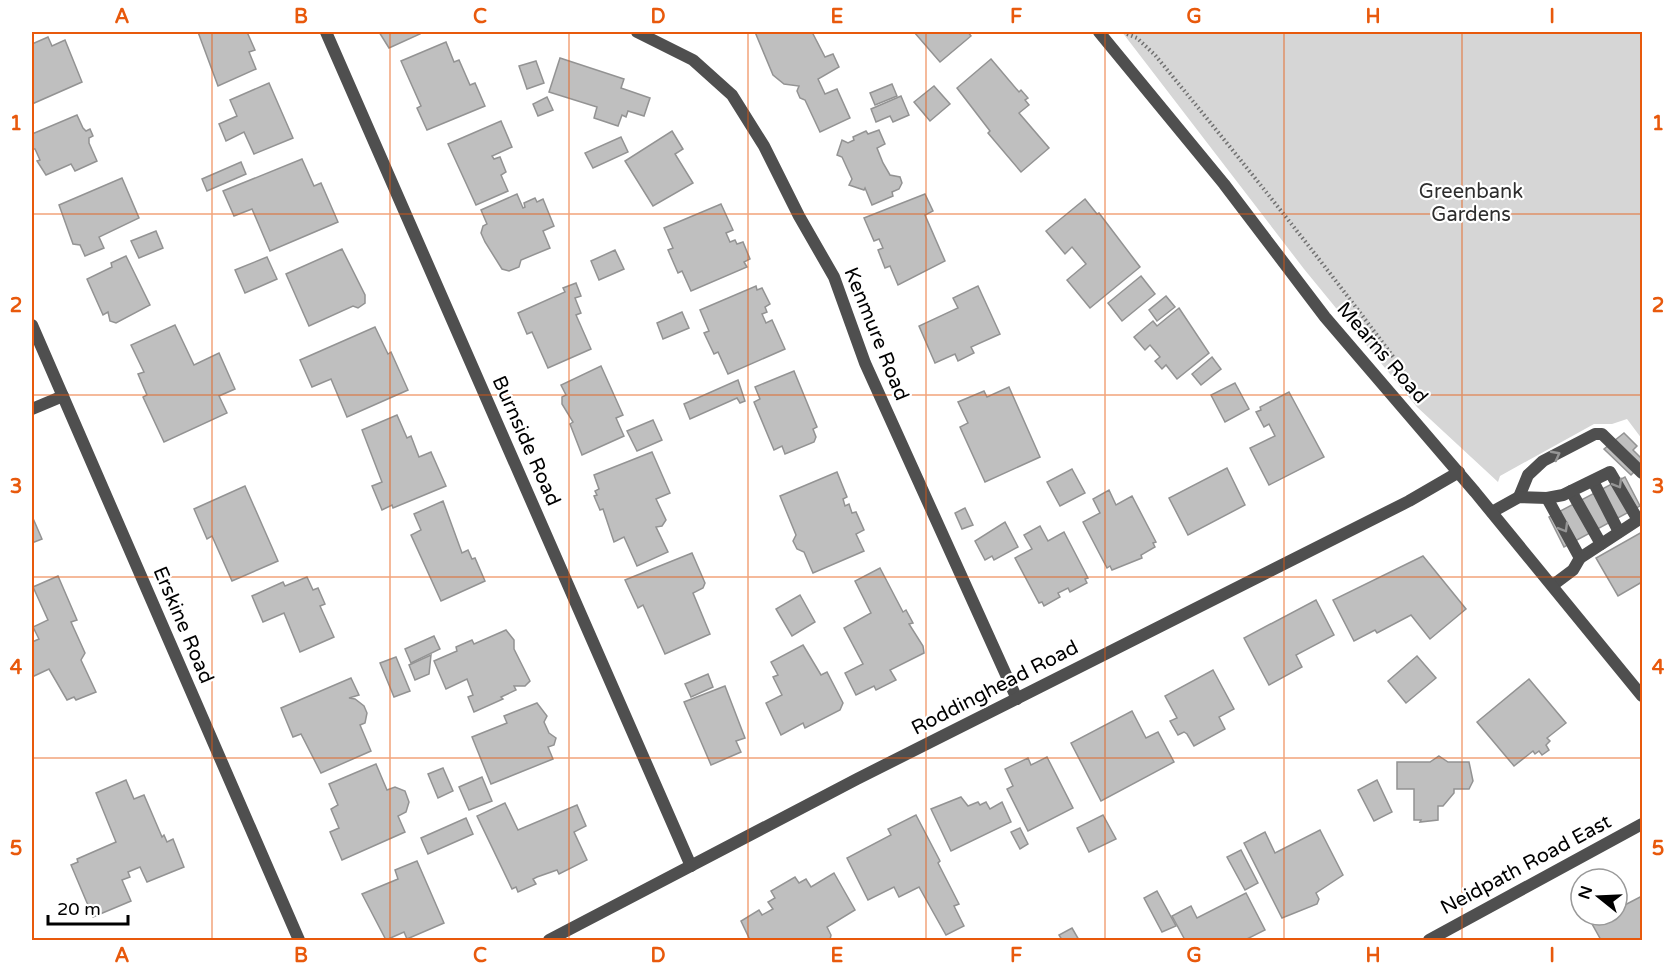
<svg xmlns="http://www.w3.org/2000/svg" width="1674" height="972" viewBox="0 0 1674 972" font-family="'Varela Round',sans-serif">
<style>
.green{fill:#d6d6d6}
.building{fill:#bfbfbf;stroke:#939393;stroke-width:1.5}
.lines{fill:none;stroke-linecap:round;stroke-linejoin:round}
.path{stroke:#717171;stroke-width:4;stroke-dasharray:1.5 3;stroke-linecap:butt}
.service{stroke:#4f4f4f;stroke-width:12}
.minor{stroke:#4f4f4f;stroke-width:12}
.tertiary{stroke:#4f4f4f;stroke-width:12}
.oneway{stroke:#959595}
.grid{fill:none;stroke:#e8590c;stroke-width:1.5;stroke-opacity:0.55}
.labels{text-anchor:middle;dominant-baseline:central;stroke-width:4.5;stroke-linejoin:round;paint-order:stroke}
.park-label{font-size:20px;fill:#2d2d2d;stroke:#fff}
.street-label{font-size:20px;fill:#000;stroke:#fff}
.neatline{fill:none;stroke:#e8590c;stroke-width:2}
.grid-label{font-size:20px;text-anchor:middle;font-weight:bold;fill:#e8590c}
</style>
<rect width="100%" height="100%" fill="#fff"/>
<polygon class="green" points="1122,32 1642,32 1642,439 1627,419 1612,424 1594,424 1500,476 1498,482 1417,407 1304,269"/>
<g class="building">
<polygon points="198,32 247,32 255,50 249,52 256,69 218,86"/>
<polygon points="379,32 419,32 420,34 389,48"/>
<polygon points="755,32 812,32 825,57 833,54 839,67 818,79 825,94 837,89 850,118 820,132 805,100 800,98 797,91 799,86 784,84 773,75"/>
<polygon points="914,32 968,32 971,36 940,62"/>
<polygon points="48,37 52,46 65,40 82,82 32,104 32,44"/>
<polygon points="446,42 454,62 459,60 470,85 475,83 485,106 427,130 417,108 421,106 401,61"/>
<polygon points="560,58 624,79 621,88 650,98 644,116 628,111 626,117 622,115 618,126 594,118 597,107 549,92"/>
<polygon points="991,59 1019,92 1021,90 1028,98 1025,100 1029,105 1019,113 1049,148 1021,172 988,133 990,131 957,88"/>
<polygon points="536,61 544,83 527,89 519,66"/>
<polygon points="269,83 293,138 254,154 244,132 226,141 219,124 237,116 230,100"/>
<polygon points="892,84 897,96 875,105 870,93"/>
<polygon points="934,86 950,104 930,121 914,102"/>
<polygon points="901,96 909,115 893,122 890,116 876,122 871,109"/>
<polygon points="547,97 553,110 538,116 533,104"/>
<polygon points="77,115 83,128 86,131 90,129 93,136 89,138 89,143 97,161 75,171 71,164 46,175 37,161 40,160 35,149 32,149 32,134"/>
<polygon points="501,121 512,147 492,156 494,159 500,157 506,172 501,175 508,191 476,205 448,144"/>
<polygon points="879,130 885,144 877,148 883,163 890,175 900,177 902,183 899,189 892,192 893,196 872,205 865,188 864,190 849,185 852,179 842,157 837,155 842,140 848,143 854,140 853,137 866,131 868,134"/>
<polygon points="672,131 683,149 675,154 693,183 653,206 625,161"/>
<polygon points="621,137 628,152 593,168 585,153"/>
<polygon points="302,159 314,186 321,183 338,222 270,251 252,209 234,216 223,191"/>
<polygon points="241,162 246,174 207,191 202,179"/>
<polygon points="122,178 139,218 99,237 104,248 85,256 80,245 73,244 59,205"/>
<polygon points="517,194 523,208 525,207 524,203 535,198 537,202 543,199 554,226 543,231 550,248 521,260 519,267 509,271 502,269 485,242 481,233 483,226 487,224 481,210"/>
<polygon points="925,194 933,211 925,215 945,261 898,285 890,266 885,268 878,250 883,248 879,239 874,241 864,218"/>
<polygon points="1085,199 1097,214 1099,213 1140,267 1090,308 1067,280 1086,264 1072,247 1065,254 1046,231"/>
<polygon points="721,204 733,230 726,233 730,242 735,240 737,244 743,242 750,259 744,262 747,267 691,291 682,271 678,273 668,250 673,248 664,228"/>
<polygon points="156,231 163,248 139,258 131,241"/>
<polygon points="342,249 365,295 365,303 358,308 353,306 309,326 286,274"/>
<polygon points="615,250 624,269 599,280 591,261"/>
<polygon points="126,256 150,305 116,323 110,321 108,312 103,315 87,279 112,267 111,263"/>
<polygon points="267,257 277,279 245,293 235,270"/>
<polygon points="1141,276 1155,294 1122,321 1108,303"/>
<polygon points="576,283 581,296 575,298 581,313 576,315 591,349 548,368 532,332 527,334 518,313 565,292 563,288"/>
<polygon points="756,286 757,290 762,288 770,304 765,307 767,312 762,314 766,323 772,320 785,349 728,374 718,352 714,354 704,333 709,331 700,310"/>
<polygon points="978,286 1000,334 971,347 974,353 958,361 955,354 935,363 919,326 958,308 953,298"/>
<polygon points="1166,296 1175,307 1157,321 1149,310"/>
<polygon points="1179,308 1209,353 1177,379 1166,365 1162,369 1155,361 1160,357 1150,345 1145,350 1134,337 1153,321 1157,326"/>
<polygon points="682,312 689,328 663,339 657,323"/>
<polygon points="175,325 194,365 219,353 235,389 219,396 227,413 164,442 143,397 147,395 138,374 144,372 131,345"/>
<polygon points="375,327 388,354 391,352 408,390 347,417 331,379 312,387 300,360"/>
<polygon points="1212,357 1221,369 1201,385 1192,374"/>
<polygon points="601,366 623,415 616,418 624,436 582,455 570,424 573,422 562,404 562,397 566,395 561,385"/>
<polygon points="794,371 817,427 813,429 816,437 814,442 785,454 782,446 774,450 754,402 760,399 755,387"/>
<polygon points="738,380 745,401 740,403 737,398 690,419 684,404"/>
<polygon points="1235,383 1249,409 1225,422 1211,395"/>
<polygon points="1009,387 1040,457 985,482 960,427 968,423 958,402 984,391 987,397"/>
<polygon points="1289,392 1324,457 1269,485 1250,448 1275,436 1269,424 1264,427 1256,412 1261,410 1260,407"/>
<polygon points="397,415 407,438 411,436 419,457 431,452 446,486 393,508 392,505 382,510 372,486 382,482 362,430"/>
<polygon points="653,420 662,440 637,451 627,431"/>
<polygon points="1624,433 1637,446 1633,450 1642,459 1642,464 1631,475 1604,449"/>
<polygon points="652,452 670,493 656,499 666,520 662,526 656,527 668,552 637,566 624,537 614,542 603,509 600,510 594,496 597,495 595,491 599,489 594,475"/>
<polygon points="1227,468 1245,505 1188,535 1169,498"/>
<polygon points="1072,469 1085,493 1060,506 1047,482"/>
<polygon points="837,472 847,497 843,499 845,506 849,504 852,513 856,512 864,530 856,534 864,551 813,573 804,552 797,549 793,541 796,535 780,496"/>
<polygon points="1625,477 1640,506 1564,547 1549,517"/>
<polygon points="245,486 278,561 232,581 212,536 207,539 194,509"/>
<polygon points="1109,490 1116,505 1132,496 1156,542 1153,543 1155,547 1141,555 1142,558 1112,570 1110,566 1107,568 1083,522 1100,513 1093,499"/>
<polygon points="443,501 462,553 468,550 472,559 475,558 485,581 441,601 411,535 421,530 414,514"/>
<polygon points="965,508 973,525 962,529 955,513"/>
<polygon points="32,516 42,539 32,543"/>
<polygon points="1005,522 1018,547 994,560 992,556 985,560 975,541"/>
<polygon points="1040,526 1048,541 1064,532 1088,578 1085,579 1087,583 1070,592 1068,588 1058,593 1060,597 1044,606 1042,602 1039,603 1015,558 1032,549 1024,535"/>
<polygon points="1642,532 1642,582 1618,596 1596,558"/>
<polygon points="692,553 705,583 703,588 693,593 710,634 665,654 643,605 638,608 625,580"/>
<polygon points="1423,556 1466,609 1430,639 1411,615 1377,633 1375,630 1354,641 1333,600"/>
<polygon points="880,568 903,612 906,610 913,623 909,624 923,646 924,653 890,670 896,680 876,690 874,686 856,695 845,673 863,664 844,628 871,613 855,581"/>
<polygon points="58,576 77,620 71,622 85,653 81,660 96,692 76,700 74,697 67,700 49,669 32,677 32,642 39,639 33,627 48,620 33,587"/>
<polygon points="307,577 313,590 318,588 325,604 320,606 334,637 300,652 284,613 263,622 252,596 283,582 285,586"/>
<polygon points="800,595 815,622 792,636 776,609"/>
<polygon points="1316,600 1334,635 1296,655 1302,667 1269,685 1244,638"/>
<polygon points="506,630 514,640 514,649 530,681 525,686 514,686 516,690 501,697 503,699 474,712 468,697 473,695 467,679 446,689 434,661 457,651 456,647 472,640 474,644"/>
<polygon points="434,636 440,649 411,663 405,649"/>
<polygon points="803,645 821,675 827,672 843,703 840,710 805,728 803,723 781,735 766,703 782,695 773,677 778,675 771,662"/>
<polygon points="431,655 429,674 415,680 409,665"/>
<polygon points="1417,656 1436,678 1406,703 1388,681"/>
<polygon points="396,657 410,691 394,697 380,663"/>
<polygon points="1213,670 1234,709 1219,717 1225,729 1194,746 1187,734 1184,732 1178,735 1170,721 1177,718 1165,696"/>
<polygon points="708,674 713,687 691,697 685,684"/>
<polygon points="351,678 359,695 349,698 355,699 364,706 367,713 365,723 360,725 371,751 321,773 301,734 293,737 281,708"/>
<polygon points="1529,679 1566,723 1547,738 1550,741 1546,745 1549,750 1542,755 1539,751 1535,754 1533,751 1514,766 1477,722"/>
<polygon points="725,686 745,738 736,741 741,752 711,765 684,702"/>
<polygon points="537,703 547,716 544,722 549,733 556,738 554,745 548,747 553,759 491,784 472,737 507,723 504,716"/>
<polygon points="1132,711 1146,738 1158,732 1174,762 1101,801 1071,743"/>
<polygon points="1439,756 1448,762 1469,762 1473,781 1469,789 1454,789 1454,793 1443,806 1438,806 1438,820 1420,822 1421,820 1414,820 1414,789 1397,789 1397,762 1430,762"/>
<polygon points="1047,757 1073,808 1028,831 1007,789 1013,786 1005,769 1028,758 1031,765"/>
<polygon points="376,764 387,790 395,787 405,791 409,802 406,812 398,816 405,832 342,860 330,832 339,828 331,809 338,805 329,784"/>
<polygon points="443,768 453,791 438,798 428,774"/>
<polygon points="482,777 492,801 469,810 459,787"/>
<polygon points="126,780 134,799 144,795 162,837 164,835 167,842 173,839 184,867 147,882 140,867 128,872 130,877 122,880 131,901 93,917 71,865 78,862 77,859 116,842 96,793"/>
<polygon points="1377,780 1392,812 1374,821 1358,790"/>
<polygon points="961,797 968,806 978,802 980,805 986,802 990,809 1002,802 1011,822 951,851 931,809"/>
<polygon points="505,803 518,830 577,805 586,826 574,832 587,860 559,874 557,870 537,877 533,879 536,884 518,892 516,887 512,889 477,816"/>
<polygon points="916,815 940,861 938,863 959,904 954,906 964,926 946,935 919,887 899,897 894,887 868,900 847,858 891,835 888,829"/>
<polygon points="1103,815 1116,839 1089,852 1077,828"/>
<polygon points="466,818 473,834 428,854 421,838"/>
<polygon points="1020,828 1028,844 1020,849 1011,832"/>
<polygon points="1320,830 1343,875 1316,893 1319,899 1317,904 1282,918 1244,843 1265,832 1275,853"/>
<polygon points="1241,850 1258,883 1245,890 1227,857"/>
<polygon points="417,861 444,923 407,939 404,932 386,940 362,894 398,879 395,870"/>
<polygon points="834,873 855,910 827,927 831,935 830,940 750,940 741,921 759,910 762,915 773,909 768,902 775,898 771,891 795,877 799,883 806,879 811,887"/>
<polygon points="1157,891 1176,926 1162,932 1144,898"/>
<polygon points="1246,893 1265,930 1245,940 1185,940 1172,916 1191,906 1197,918"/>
<polygon points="1642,896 1642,940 1601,940 1591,922 1605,915 1617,915 1617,909"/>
<polygon points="1072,928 1079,940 1062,940 1059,935"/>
</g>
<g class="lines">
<path class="path" d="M1127,34L1137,38L1155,55C1243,162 1329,269 1411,381L1410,386"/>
<g class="service">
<polyline points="1593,481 1619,532"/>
<polyline points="1571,491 1601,544"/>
<polyline points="1519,497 1528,475 1543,461 1595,434 1602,434 1642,473"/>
<polyline points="1547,498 1580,558"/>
<polyline points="1492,512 1519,497 1547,498 1563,495 1610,472 1638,520 1580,558 1573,570 1553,585"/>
</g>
<g class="minor">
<polyline points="326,32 691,866"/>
<polyline points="637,32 693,60 732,95 764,146 799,216 834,277 865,363 1017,699"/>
<polyline points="32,325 299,940"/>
<polyline points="32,409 63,396"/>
<polyline points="1429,940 1642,824"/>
</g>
<g class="tertiary">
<polyline points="1099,32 1224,184 1325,317 1475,492 1642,696"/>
<polyline points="549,940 857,779 1409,501 1459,472"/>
</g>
</g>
<defs><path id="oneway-chevron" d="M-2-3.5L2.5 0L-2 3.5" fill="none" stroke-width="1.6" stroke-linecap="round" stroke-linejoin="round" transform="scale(1.5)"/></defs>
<g class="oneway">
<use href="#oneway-chevron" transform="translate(1556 455) rotate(-28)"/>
<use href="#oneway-chevron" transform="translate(1618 484) rotate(60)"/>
<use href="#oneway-chevron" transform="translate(1564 528) rotate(60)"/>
</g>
<path class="grid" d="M212,32V940M390,32V940M569,32V940M748,32V940M926,32V940M1105,32V940M1284,32V940M1462,32V940M32,214H1642M32,395H1642M32,577H1642M32,758H1642"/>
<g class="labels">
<g class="park-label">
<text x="1471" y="192">Greenbank<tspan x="1471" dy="23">Gardens</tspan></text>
</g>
<g class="street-label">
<text transform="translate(876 334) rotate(68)">Kenmure Road</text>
<text transform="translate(1382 353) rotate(49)">Mearns Road</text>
<text transform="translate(526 441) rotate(66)">Burnside Road</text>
<text transform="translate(183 625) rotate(67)">Erskine Road</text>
<text transform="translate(995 688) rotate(-27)">Roddinghead Road</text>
<text transform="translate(1526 865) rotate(-28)">Neidpath Road East</text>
</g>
</g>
<rect width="1674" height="972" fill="none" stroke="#ffffff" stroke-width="66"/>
<g transform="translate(1599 897) rotate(288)"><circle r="28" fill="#ffffff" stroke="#999999" stroke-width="1.5"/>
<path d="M0-4.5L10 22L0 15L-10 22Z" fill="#000000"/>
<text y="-9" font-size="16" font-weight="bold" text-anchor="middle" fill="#000000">N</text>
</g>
<path d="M48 915v9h80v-9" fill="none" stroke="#000000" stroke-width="3"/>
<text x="57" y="915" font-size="18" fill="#000000" stroke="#ffffff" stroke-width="4.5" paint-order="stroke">20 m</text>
<rect x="33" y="33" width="1608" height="906" class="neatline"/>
<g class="grid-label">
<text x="122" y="23">A</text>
<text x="301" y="23">B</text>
<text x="480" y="23">C</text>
<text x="658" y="23">D</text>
<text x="837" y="23">E</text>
<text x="1016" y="23">F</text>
<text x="1194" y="23">G</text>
<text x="1373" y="23">H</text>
<text x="1552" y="23">I</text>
<text x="16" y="130">1</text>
<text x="1658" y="130">1</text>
<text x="16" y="312">2</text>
<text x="1658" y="312">2</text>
<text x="16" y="493">3</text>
<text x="1658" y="493">3</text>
<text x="16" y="674">4</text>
<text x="1658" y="674">4</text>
<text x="16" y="855">5</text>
<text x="1658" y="855">5</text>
<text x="122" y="962">A</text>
<text x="301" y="962">B</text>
<text x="480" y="962">C</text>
<text x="658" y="962">D</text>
<text x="837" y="962">E</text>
<text x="1016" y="962">F</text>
<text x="1194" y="962">G</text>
<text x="1373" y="962">H</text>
<text x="1552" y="962">I</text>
</g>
</svg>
